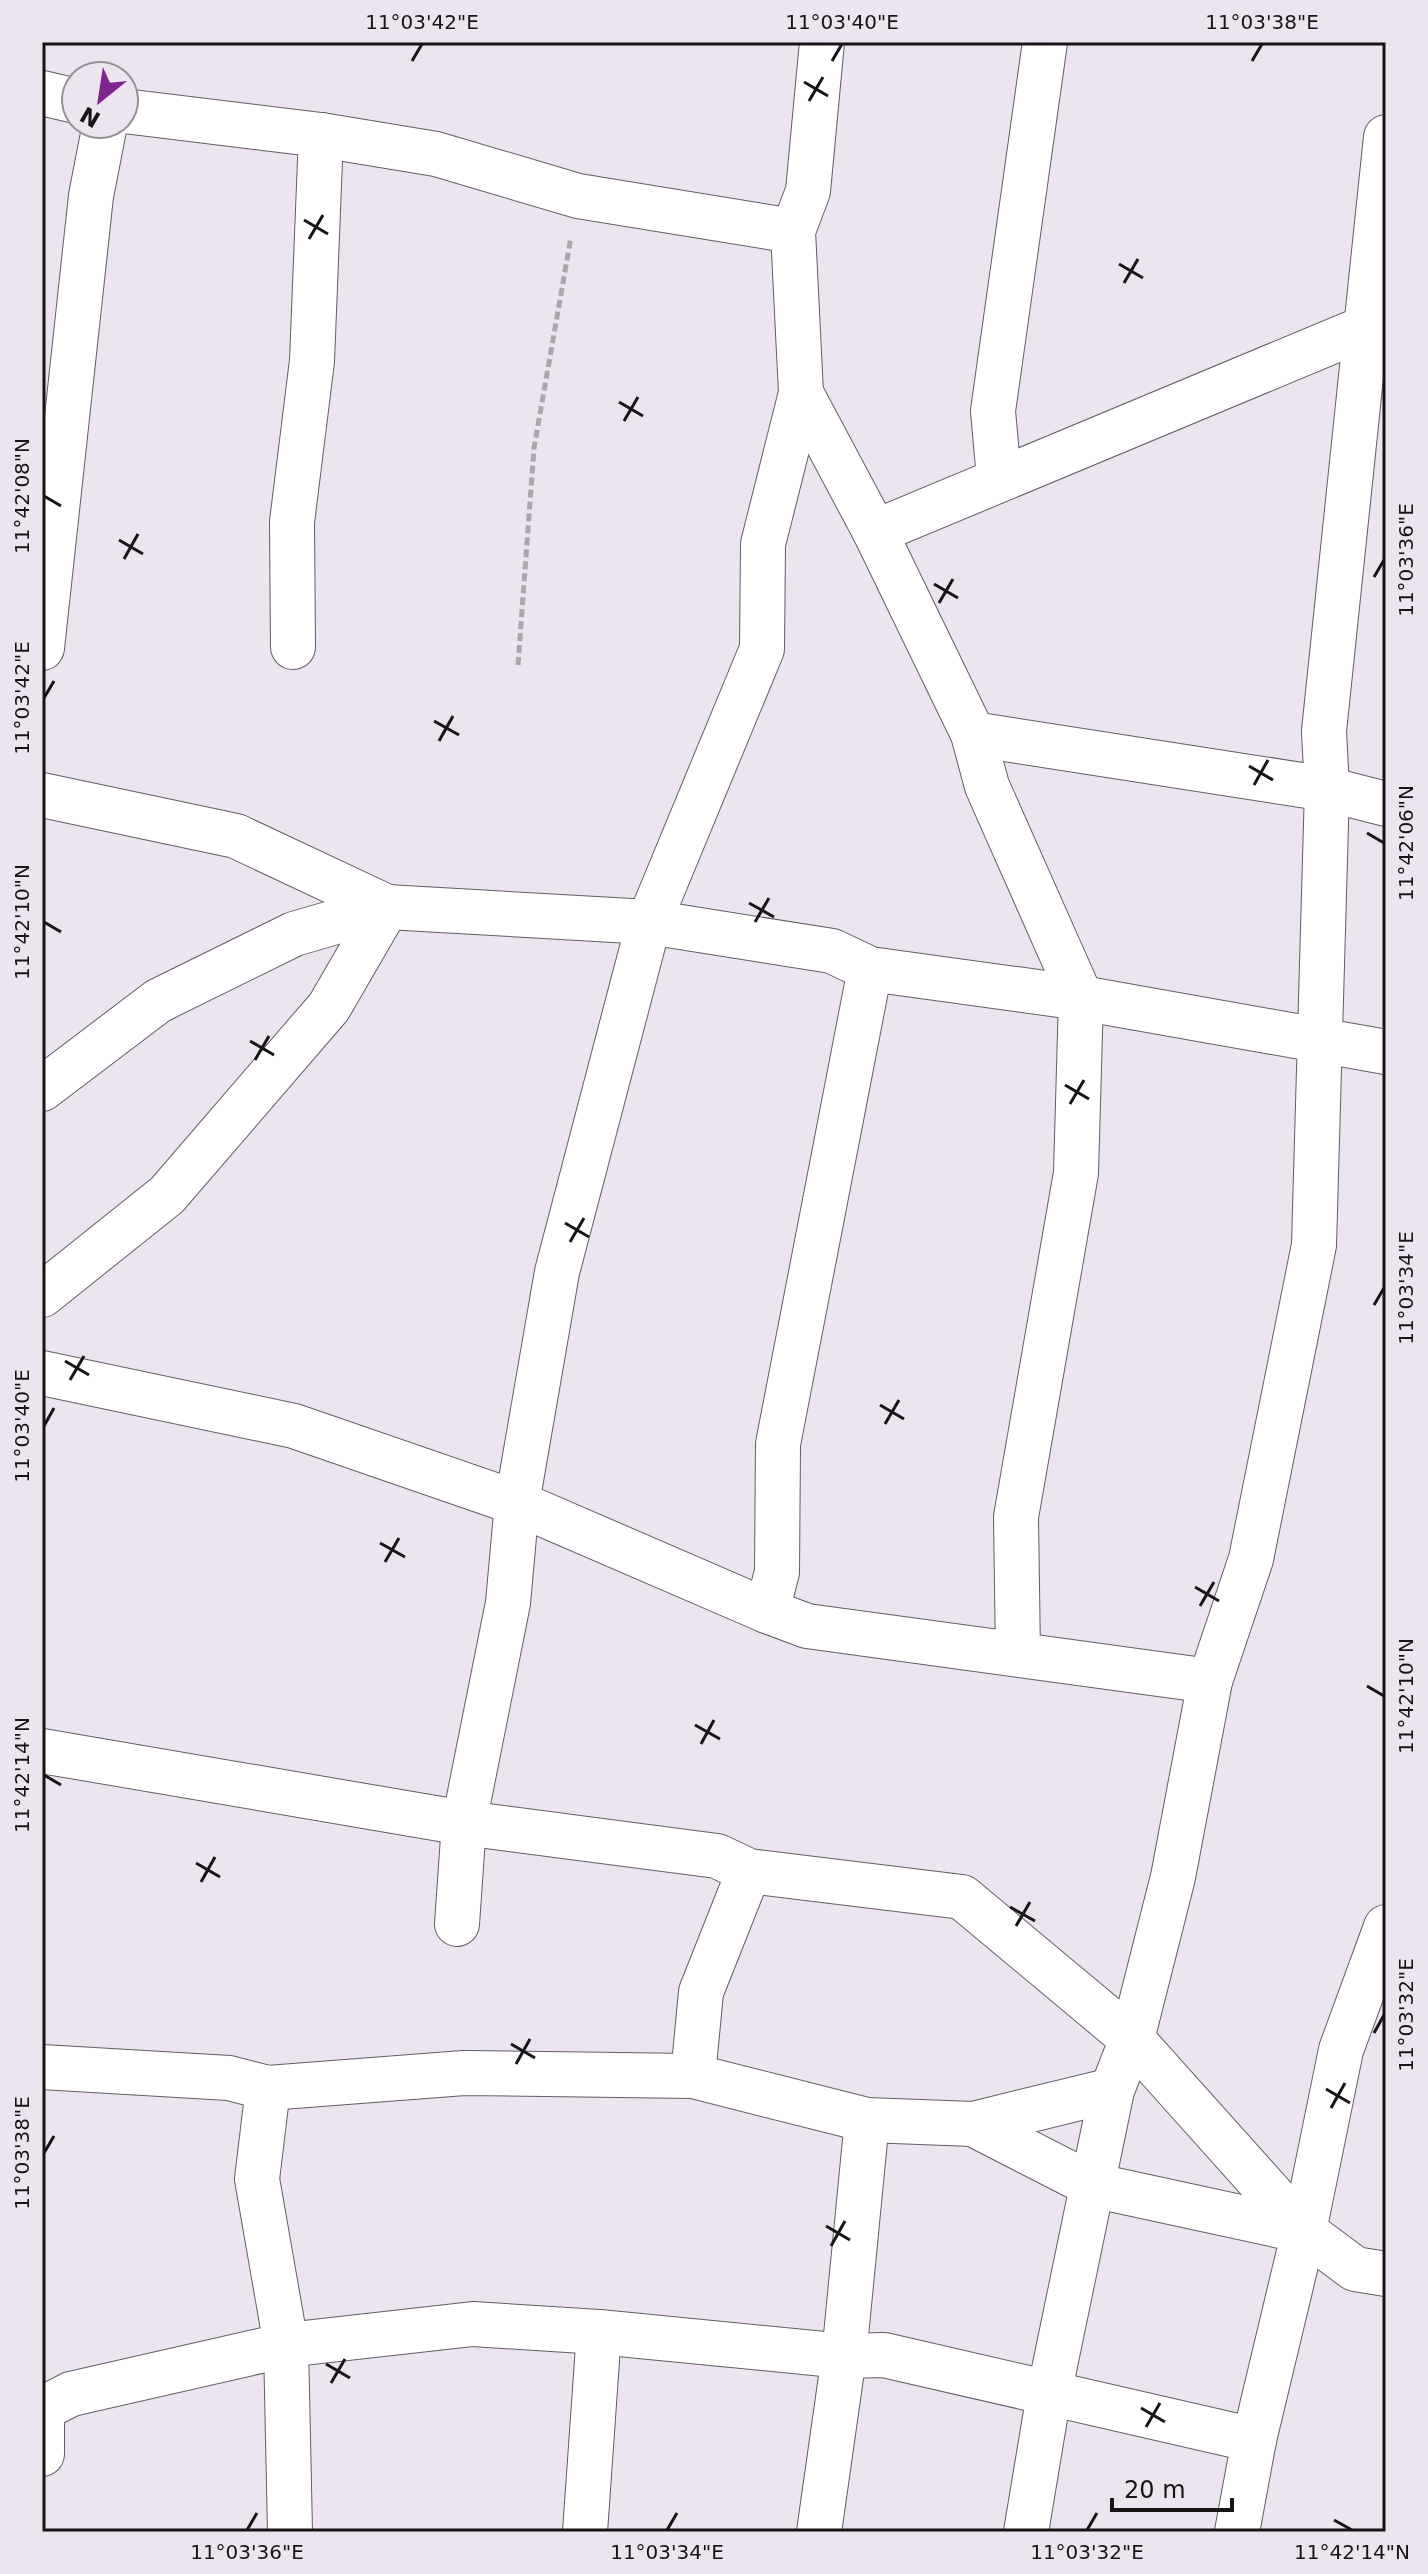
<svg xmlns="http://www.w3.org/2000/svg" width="1428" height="2574" viewBox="0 0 1428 2574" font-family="'DejaVu Sans',sans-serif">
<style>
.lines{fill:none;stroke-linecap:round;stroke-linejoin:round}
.minor-casing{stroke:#645d65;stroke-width:46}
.path{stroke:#aca5ad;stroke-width:5;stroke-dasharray:8 4;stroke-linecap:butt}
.minor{stroke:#fff;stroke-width:44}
.ticks{fill:none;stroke:#161417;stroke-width:3}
.neatline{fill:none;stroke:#161417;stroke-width:3}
.ticks-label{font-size:20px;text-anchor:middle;fill:#161417}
</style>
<rect width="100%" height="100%" fill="#ece4ee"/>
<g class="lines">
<g class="minor-casing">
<g id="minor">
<polyline points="42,93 76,101"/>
<polyline points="124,111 321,135 436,154 578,196 793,231"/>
<polyline points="801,393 875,532 973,734 987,786 1081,998 1076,1173 1016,1517 1018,1654"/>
<polyline points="999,478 993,411 1045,42"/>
<polyline points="875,532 1386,319"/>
<polyline points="293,647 292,522 312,361 321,135"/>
<polyline points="42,648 91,196 105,124"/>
<polyline points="973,734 1327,789 1386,804"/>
<polyline points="42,795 236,836 387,907 329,1007 167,1195 42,1295"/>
<polyline points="42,1089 158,1001 294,934 387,907 649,922 832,951 870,969 1081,998 1386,1052"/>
<polyline points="42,1373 294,1426 517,1503 767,1611 807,1626 1210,1681"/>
<polyline points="767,1611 777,1572 778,1444 870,969"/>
<polyline points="42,1751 464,1823 717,1856 749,1871 962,1897 1132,2039 1304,2231 1355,2269 1386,2274"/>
<polyline points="457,1924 464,1823 508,1603 517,1503 557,1272 649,922 762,649 763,544 801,393 793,231 808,191 822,42"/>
<polyline points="42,2067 229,2078 268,2088 464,2073 693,2076 867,2120 973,2124 1112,2090"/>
<polyline points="693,2076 701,1992 749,1871"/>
<polyline points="268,2088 257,2179 286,2345 290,2532"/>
<polyline points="973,2124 1092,2185 1304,2231"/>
<polyline points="42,2409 71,2394 286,2345 473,2324 599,2332 844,2356 884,2355 1254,2440"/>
<polyline points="42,2454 42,2410"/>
<polyline points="585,2532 599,2332"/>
<polyline points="819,2532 844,2356 867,2120"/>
<polyline points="1026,2532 1049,2394 1112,2090 1132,2039 1173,1877 1210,1681 1251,1559 1314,1245 1327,789 1324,731 1386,137"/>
<polyline points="1237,2532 1254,2440 1304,2231 1341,2050 1386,1927"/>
</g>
</g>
<polyline class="path" points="518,665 534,448 571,237"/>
<use href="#minor" class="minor"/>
</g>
<path class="ticks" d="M412,61L422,44M832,61L842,44M1252,61L1262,44M804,82L828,96M809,101L823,77M304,220L328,234M309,239L323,215M1119,264L1143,278M1124,283L1138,259M619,402L643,416M624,421L638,397M44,496L61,506M119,540L143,554M124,559L138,534M1374,577L1384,560M934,584L958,598M939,603L953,579M44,698L54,681M434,721L459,735M439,741L453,716M1249,766L1273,780M1254,785L1268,760M1367,833L1384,843M749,903L774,917M44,922L61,932M755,922L769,898M250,1041L274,1055M255,1060L269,1036M1065,1085L1089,1099M1070,1104L1084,1080M565,1223L589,1237M570,1242L584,1218M1374,1305L1384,1288M65,1361L89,1375M70,1380L84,1356M880,1405L904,1419M885,1424L899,1400M44,1426L54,1408M380,1543L405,1557M385,1562L399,1538M1195,1587L1219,1601M1200,1606L1214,1582M1367,1686L1384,1696M695,1725L720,1739M701,1744L714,1720M44,1775L61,1785M196,1863L220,1877M201,1882L215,1857M1010,1907L1035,1921M1016,1926L1030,1902M1374,2033L1384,2015M511,2044L535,2058M516,2064L530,2039M1326,2089L1350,2103M1331,2108L1345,2083M44,2153L54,2136M826,2226L850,2240M831,2246L845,2221M326,2364L350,2378M331,2383L345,2359M1141,2408L1165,2422M1146,2427L1160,2403M1334,2520L1352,2530M247,2530L257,2513M667,2530L677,2513M1087,2530L1097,2513"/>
<rect width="1428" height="2574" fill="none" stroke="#ece4ee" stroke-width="88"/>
<g transform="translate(100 100) rotate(210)"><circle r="38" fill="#ece4ee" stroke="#969198" stroke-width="2"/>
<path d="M0-6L14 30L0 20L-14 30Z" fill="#7f2592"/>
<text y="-12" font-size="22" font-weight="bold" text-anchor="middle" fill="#161417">N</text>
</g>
<path d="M1112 2498v12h120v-12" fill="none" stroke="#161417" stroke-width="4"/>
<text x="1124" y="2498" font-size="24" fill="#161417" stroke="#ece4ee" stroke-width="6" paint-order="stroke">20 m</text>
<rect x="44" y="44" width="1340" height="2486" class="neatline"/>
<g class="ticks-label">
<text x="422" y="29">11°03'42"E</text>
<text x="842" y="29">11°03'40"E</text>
<text x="1262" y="29">11°03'38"E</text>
<text transform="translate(22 496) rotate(-90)" y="7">11°42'08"N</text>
<text transform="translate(1406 560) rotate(-90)" y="7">11°03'36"E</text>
<text transform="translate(22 698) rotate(-90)" y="7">11°03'42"E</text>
<text transform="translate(1406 843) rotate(-90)" y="7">11°42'06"N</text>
<text transform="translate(22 922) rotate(-90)" y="7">11°42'10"N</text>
<text transform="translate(1406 1288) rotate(-90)" y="7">11°03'34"E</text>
<text transform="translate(22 1426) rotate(-90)" y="7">11°03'40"E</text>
<text transform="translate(1406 1696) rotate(-90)" y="7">11°42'10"N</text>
<text transform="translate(22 1775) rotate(-90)" y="7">11°42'14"N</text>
<text transform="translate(1406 2015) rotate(-90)" y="7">11°03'32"E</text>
<text transform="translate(22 2153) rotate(-90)" y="7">11°03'38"E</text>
<text x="247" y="2559">11°03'36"E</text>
<text x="667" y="2559">11°03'34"E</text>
<text x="1087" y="2559">11°03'32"E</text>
<text x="1352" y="2559">11°42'14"N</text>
</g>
</svg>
